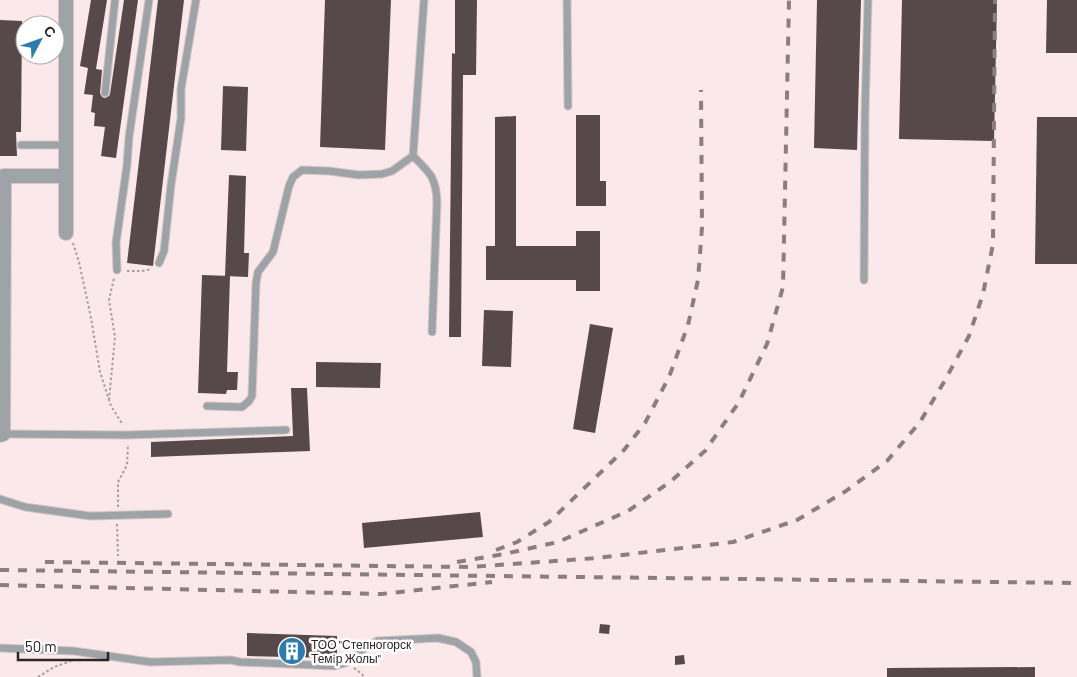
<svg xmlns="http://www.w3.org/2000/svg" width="1077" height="677" viewBox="0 0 1077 677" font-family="Barlow,sans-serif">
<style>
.building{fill:#57484a}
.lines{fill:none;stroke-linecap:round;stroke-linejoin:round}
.service-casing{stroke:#d5c5c7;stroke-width:9}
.minor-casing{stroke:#d5c5c7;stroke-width:16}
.path{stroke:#a99b9d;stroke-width:2;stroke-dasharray:2.5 2.5;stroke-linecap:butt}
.service{stroke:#9da3a7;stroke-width:7}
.minor{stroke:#9da3a7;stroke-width:14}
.rail{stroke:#8a7e80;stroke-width:4;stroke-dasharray:9 9;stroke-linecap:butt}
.labels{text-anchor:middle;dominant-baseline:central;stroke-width:5;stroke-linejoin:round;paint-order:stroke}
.poi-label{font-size:12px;fill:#2b2526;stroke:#fff;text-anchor:start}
</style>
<rect width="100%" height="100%" fill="#fae8ea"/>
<g class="building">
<polygon points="91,0 107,0 96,69 102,70 100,93 102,97 105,98 109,96 110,94 124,0 138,0 116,158 101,156 105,127 94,126 95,113 91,112 93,95 84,94 88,68 80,66"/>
<polygon points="158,0 184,0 153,266 127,263"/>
<polygon points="325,0 391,0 385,150 320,147"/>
<polygon points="455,0 477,0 476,75 463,75 461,337 449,337 452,53 455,54"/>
<polygon points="817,0 861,0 857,150 814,148"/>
<polygon points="902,0 997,0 994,141 899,139"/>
<polygon points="1047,0 1077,0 1077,53 1046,53"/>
<polygon points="0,20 22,21 21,132 16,132 17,156 0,156"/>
<polygon points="223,86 248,87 246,151 221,150"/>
<polygon points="576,115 600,115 600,181 606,181 606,206 576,206"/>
<polygon points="516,116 516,246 576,246 576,231 600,231 600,291 576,291 576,280 486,280 486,246 495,246 495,117"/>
<polygon points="1037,117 1077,117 1077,264 1035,264"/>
<polygon points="229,175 246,176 244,253 249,253 248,277 225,276"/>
<polygon points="202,275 230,276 227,372 238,372 237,390 227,390 226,394 198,393"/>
<polygon points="484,310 513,311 511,367 482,366"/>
<polygon points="590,324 613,328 595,433 573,429"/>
<polygon points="316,362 381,363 380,388 316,387"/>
<polygon points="291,388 307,388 310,451 151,457 151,442 293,436"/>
<polygon points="480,512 483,537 364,548 362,523"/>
<polygon points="600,624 610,625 609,634 599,633"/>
<polygon points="247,633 337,636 337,658 247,656"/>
<polygon points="684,655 685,664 675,665 675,656"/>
<polygon points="1035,667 1035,677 887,677 887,668"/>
</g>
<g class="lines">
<g class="service-casing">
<g id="service">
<path d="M424,0L413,156C430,173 436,177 437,202L432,332"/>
<polyline points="567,0 568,106"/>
<polyline points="105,93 115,0"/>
<polyline points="21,145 66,145"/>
<polyline points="159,263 164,251 171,185 181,118 181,89 196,0"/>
<polyline points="117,270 116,243 127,165 129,137 149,0"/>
<polyline points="864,280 865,113 868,0"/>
<polyline points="207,406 242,407 249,401 252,396 256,283 258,272 273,252 289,186 293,177 302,170 329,171 359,175 382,174 392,171 413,156"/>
<polyline points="3,434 126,435 286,430"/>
<polyline points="0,499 25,507 90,516 168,514"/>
<polyline points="0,648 74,651 150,662 231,660 240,662 334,666 345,663 359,652 377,641 438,638 456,642 471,652 476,662 477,677"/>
</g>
</g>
<g class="minor-casing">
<g id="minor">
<polyline points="66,233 66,0"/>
<polyline points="0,435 3,434 4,176 66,176"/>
</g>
</g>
<g class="path">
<polyline points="73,243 79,262 91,318 100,372 111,406 123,425"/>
<polyline points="127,271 142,271 152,269"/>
<polyline points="109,400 115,337 109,300 114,278"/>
<polyline points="118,507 118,482 127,465 128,444"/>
<polyline points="117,524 118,556"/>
<polyline points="354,668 362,674 364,677"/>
<polyline points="38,677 54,667 71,661"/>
</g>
<use href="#service" class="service"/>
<use href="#minor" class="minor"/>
<g class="rail">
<polyline points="496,550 517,542 549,522 624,450 645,423 669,377 688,325 698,280 702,227 701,90"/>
<polyline points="45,562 470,567 597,558 733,542 797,520 846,491 887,461 920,422 944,382 969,336 983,294 993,244 995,0"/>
<polyline points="457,562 504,554 558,542 628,511 670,482 705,451 739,402 767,344 783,287 789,0"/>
<polyline points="0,570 1077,583"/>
<polyline points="0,585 381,594 492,582"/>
</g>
</g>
<defs>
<g id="building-disc" transform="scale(1.4375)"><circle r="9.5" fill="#2e7cae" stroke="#fff"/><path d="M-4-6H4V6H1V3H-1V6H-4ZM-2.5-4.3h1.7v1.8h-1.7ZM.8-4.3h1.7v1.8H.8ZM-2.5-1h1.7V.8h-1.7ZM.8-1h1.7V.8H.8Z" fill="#fff"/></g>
</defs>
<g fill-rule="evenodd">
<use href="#building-disc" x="292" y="651"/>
</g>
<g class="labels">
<g class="poi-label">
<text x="311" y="644">ТОО "Степногорск<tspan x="311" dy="14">Темiр Жолы"</tspan></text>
</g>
</g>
<g transform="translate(40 40) rotate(49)"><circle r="24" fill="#ffffff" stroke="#aaa8a8"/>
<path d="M0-4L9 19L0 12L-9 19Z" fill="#2e7cae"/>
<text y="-8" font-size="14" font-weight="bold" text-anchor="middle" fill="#2b2526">С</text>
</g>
<path d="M18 652v8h90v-8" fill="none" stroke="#2b2526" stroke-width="2.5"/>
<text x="25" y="652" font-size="15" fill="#2b2526" stroke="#ffffff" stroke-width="4" paint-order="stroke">50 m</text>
</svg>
